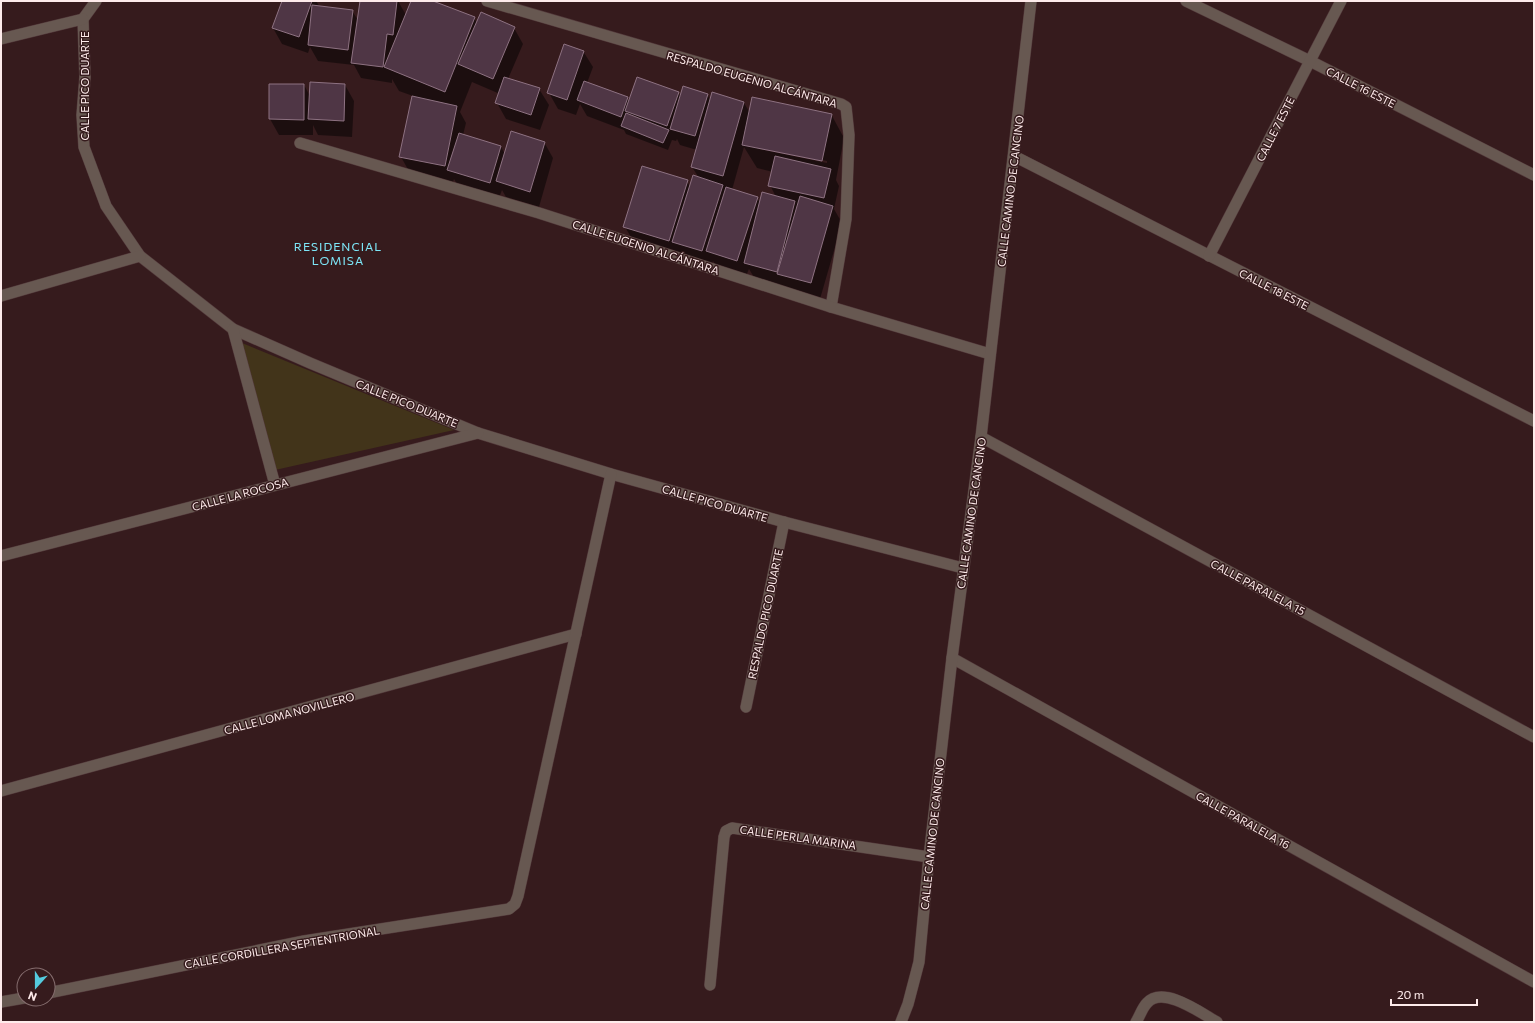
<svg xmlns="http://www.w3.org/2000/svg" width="1535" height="1023" viewBox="0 0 1535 1023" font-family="Commissioner,sans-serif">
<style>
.green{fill:#42341a}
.shadow{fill:#0007;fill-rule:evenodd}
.building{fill:#4f3645;stroke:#8e7282}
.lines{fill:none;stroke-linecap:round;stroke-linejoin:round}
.minor-casing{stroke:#52383a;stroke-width:12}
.minor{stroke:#675851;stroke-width:11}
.labels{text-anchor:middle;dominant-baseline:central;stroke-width:3;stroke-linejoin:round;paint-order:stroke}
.street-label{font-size:11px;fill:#feebeb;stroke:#361b1d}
.neighbourhood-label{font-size:12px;letter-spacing:1px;fill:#7de6f7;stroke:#361b1d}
</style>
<rect width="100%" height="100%" fill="#361b1d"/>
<polygon class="green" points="242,343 454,430 275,470"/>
<g class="shadow">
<polygon points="283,1 316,1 320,7 352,11 358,20 361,1 398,1 406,15 412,1 430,1 474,18 477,23 514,28 523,44 508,79 539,89 549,105 540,130 506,119 497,103 500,94 472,82 460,112 466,123 463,135 501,147 505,154 544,142 553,158 539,207 506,197 502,190 499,198 458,186 454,179 453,182 410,173 401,157 413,96 399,91 392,79 392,83 361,78 354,65 318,61 310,47 308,53 282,44 273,28"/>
<path d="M583,51L593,67L587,83L627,98L629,101L678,93L681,96L707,94L711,101L744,103L750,113L831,114L844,138L836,180L839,186L834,209L842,223L820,299L755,279L749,269L746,276L716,266L713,261L711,267L683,258L679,252L678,256L634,242L625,227L687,181L690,187L699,178L692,167L697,150L680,145L677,139L676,141L672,140L668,150L626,134L624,130L587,116L580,104L576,115L558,109L549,93ZM744,147L757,168L773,172L770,185L776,197L761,204L757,198L732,190ZM759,147L827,161V163L759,149Z"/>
<polygon points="270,85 304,85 310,96 345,85 354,101 352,137 318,135 313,125 313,135 279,135 270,119"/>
</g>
<g class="building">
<polygon points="282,1 312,1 299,37 272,28"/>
<polygon points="360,1 397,1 393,35 387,34 383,67 351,63"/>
<polygon points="411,1 433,1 475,17 445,92 384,67"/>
<polygon points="312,5 353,10 348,50 308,45"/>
<polygon points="481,12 515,27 493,79 458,64"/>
<polygon points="564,44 584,51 567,100 547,93"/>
<polygon points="504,77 540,88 531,115 495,103"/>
<polygon points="637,77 679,92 667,126 625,111"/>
<polygon points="584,81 628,97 621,117 577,100"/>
<polygon points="310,82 345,84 344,121 308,119"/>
<polygon points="269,84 304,84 304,120 269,119"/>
<polygon points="683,86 708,94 695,136 670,129"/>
<polygon points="712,92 744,102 723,176 691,167"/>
<polygon points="412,96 457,106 445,166 399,157"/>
<polygon points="752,97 832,114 822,161 742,145"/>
<polygon points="626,113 669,130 663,143 621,126"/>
<polygon points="511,131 545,142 530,192 496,181"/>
<polygon points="459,133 501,146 490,183 447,170"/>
<polygon points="775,156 831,169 824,198 768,186"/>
<polygon points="642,166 688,180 669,241 623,227"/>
<polygon points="693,175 723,185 702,251 672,242"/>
<polygon points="726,187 758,197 737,261 706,251"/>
<polygon points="762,192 795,201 777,272 744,263"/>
<polygon points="800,196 833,206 811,283 777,274"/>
</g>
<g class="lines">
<g class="minor-casing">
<g id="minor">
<polyline points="96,1 83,19 85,77 82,115 84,147 106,206 140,256 233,329 310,363 478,433 611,474 784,522 963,568"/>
<polyline points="487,1 841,104 846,107 849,135 846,219 831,307"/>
<polyline points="1186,1 1310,61 1534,175"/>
<polyline points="1,39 83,19"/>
<polyline points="300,143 539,213 831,307 990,354"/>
<polyline points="1014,156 1534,421"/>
<polyline points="1209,256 1341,1"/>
<polyline points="1,296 140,256"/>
<polyline points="233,329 275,485"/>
<polyline points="981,437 1534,737"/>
<polyline points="1,556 478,433"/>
<polyline points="952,658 1534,982"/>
<polyline points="746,707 784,522"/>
<polyline points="1,791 576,634"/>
<polyline points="710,985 724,837 726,831 732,828 929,857"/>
<polyline points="48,993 304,941 509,909 515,904 518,896 611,474"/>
<polyline points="1,1002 24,998"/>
<polyline points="901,1022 908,1004 919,962 929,857 952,658 981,437 1031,1"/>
<path d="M1136,1022C1140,1016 1142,1008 1147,1003C1163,985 1201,1013 1217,1022"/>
</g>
</g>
<use href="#minor" class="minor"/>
</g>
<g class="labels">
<g class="street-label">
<text transform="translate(752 79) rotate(16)">RESPALDO EUGENIO ALCÁNTARA</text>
<text transform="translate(84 86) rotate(-90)">CALLE PICO DUARTE</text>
<text transform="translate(1361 87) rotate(27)">CALLE 16 ESTE</text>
<text transform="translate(1275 129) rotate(-63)">CALLE 7 ESTE</text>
<text transform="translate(1010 191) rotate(-83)">CALLE CAMINO DE CANCINO</text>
<text transform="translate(646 247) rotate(18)">CALLE EUGENIO ALCÁNTARA</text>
<text transform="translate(1274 289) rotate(27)">CALLE 18 ESTE</text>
<text transform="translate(407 403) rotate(22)">CALLE PICO DUARTE</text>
<text transform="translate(240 494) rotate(-15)">CALLE LA ROCOSA</text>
<text transform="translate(715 503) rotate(16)">CALLE PICO DUARTE</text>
<text transform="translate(971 513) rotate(-82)">CALLE CAMINO DE CANCINO</text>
<text transform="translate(1258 587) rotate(28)">CALLE PARALELA 15</text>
<text transform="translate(765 614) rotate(-78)">RESPALDO PICO DUARTE</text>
<text transform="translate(289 713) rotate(-15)">CALLE LOMA NOVILLERO</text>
<text transform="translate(1243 820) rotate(29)">CALLE PARALELA 16</text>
<text transform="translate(932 834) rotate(-84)">CALLE CAMINO DE CANCINO</text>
<text transform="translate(798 837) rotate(8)">CALLE PERLA MARINA</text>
<text transform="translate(282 947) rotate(-10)">CALLE CORDILLERA SEPTENTRIONAL</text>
</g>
<g class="neighbourhood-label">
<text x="338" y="246">RESIDENCIAL<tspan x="338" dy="14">LOMISA</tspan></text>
</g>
</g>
<rect width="1535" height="1023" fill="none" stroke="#feebeb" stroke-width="4"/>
<g transform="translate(36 987) rotate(201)"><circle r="19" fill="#361b1d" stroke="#866e6f"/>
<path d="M0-3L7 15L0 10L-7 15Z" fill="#54cadd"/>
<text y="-6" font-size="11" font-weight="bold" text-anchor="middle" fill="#feebeb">N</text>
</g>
<path d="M1391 999v6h86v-6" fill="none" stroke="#feebeb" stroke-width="2"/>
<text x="1397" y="999" font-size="12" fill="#feebeb" stroke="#361b1d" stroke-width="3" paint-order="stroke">20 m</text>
</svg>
